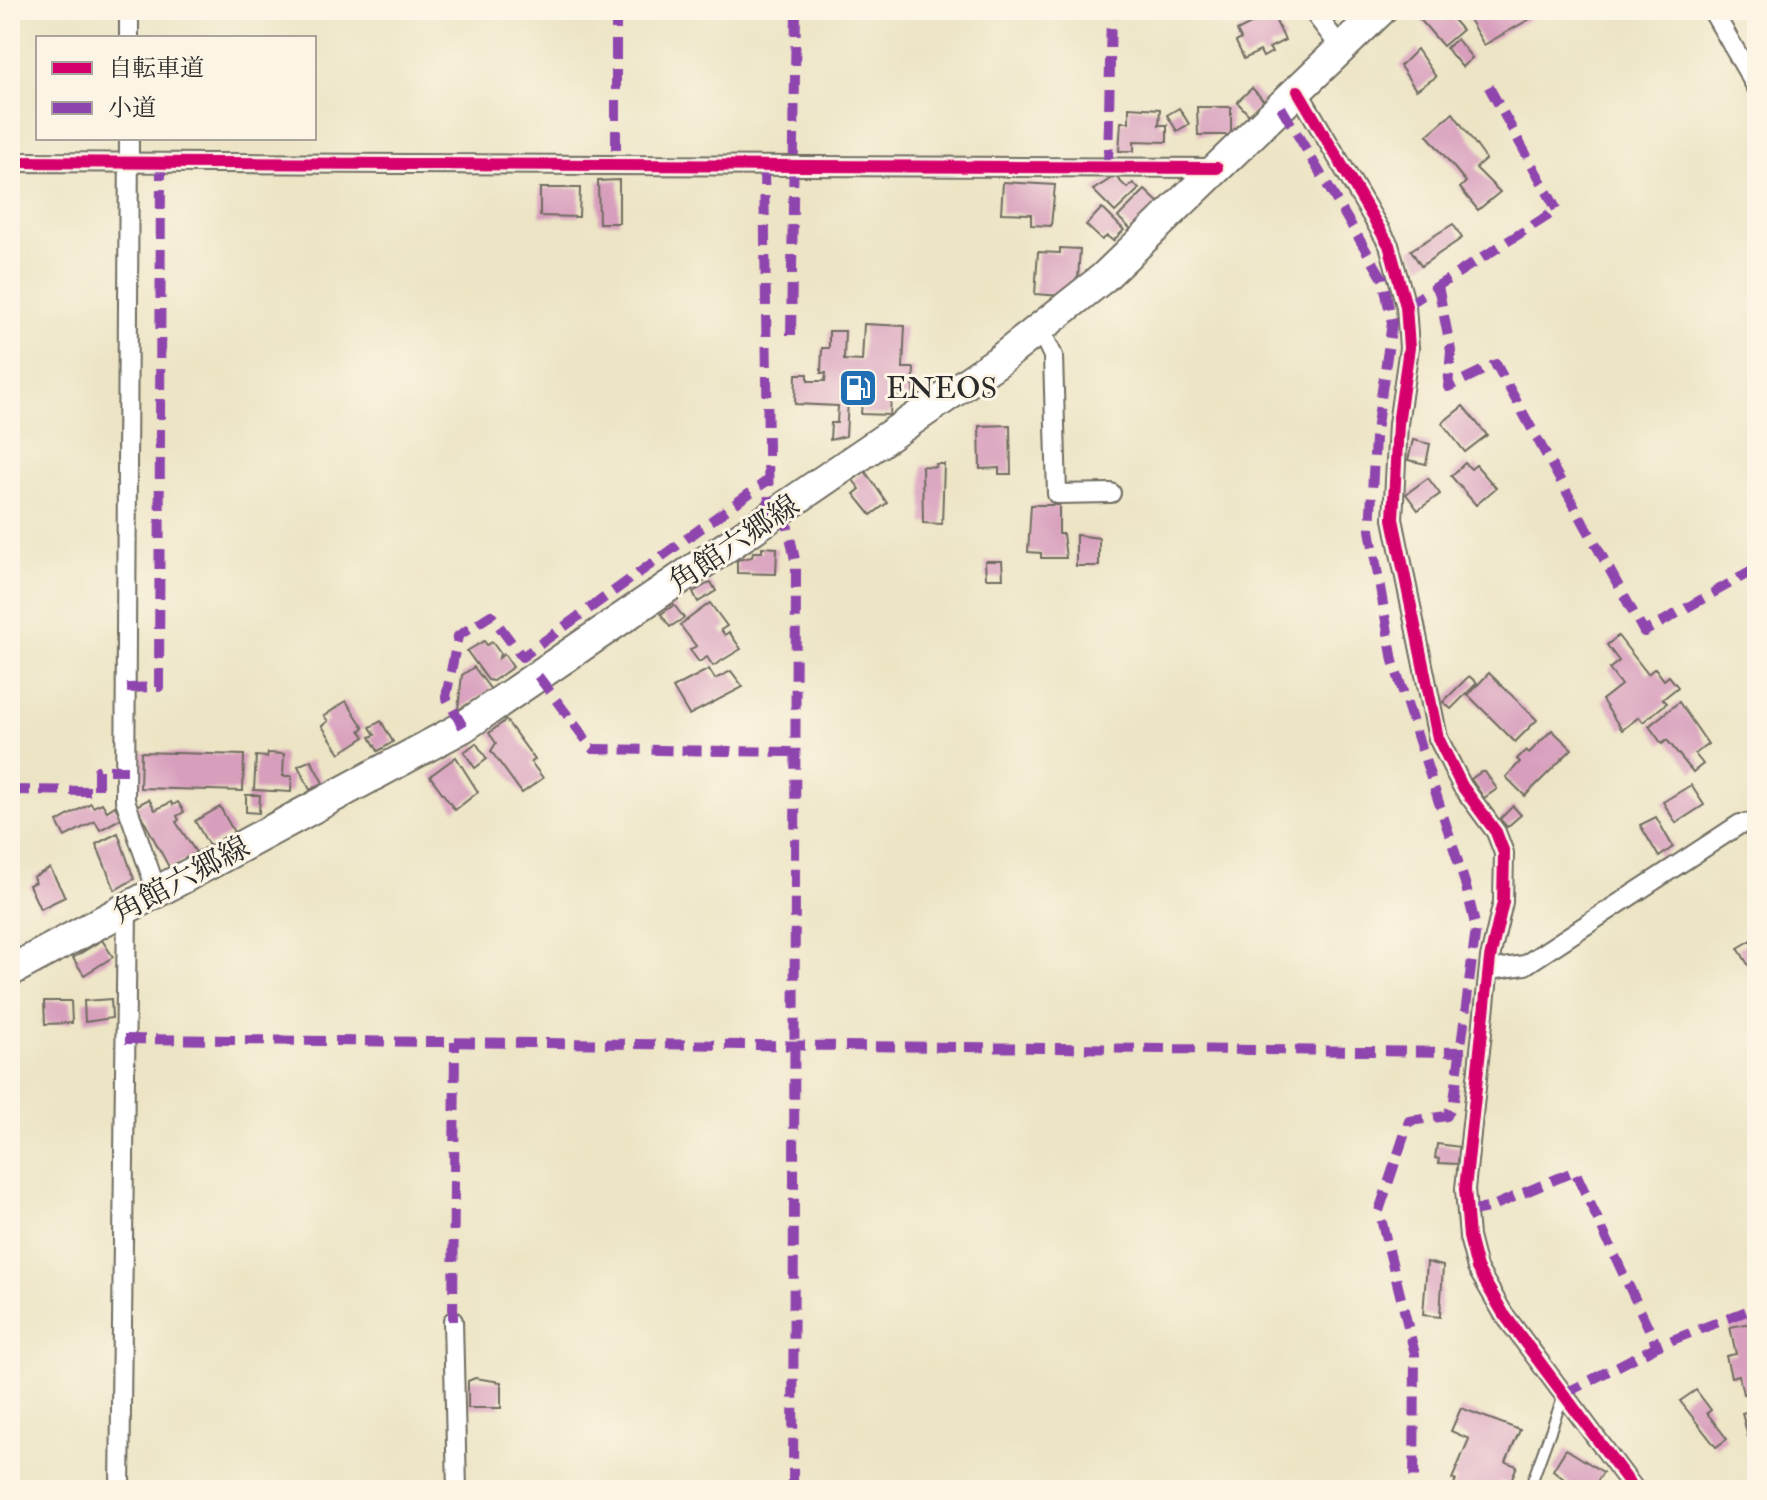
<svg xmlns="http://www.w3.org/2000/svg" width="1767" height="1500" viewBox="0 0 1767 1500" font-family="'IM FELL Double Pica','Noto Serif JP',serif">
<style>
.building{fill:#d89fbd}
.lines{fill:none;stroke-linecap:round;stroke-linejoin:round}
.lane-casing{stroke:#6f6c61;stroke-width:13}
.street-casing{stroke:#6f6c61;stroke-width:22}
.primary-casing{stroke:#6f6c61;stroke-width:34}
.lane{stroke:#fff;stroke-width:9}
.street{stroke:#fff;stroke-width:18}
.primary{stroke:#fff;stroke-width:30}
.quiet{stroke:#8e44ad;stroke-width:10;stroke-dasharray:20 10;stroke-linecap:butt}
.cycleway-casing{stroke:#fcf5e5;stroke-width:17}
.cycleway{stroke:#d6006c;stroke-width:12}
.labels{text-anchor:middle;dominant-baseline:central;stroke-width:6;stroke-linejoin:round;paint-order:stroke}
.poi-label{font-size:30px;fill:#2b2b2b;stroke:#fcf5e5;text-anchor:start}
.street-label{font-size:30px;fill:#2b2b2b;stroke:#fcf5e5}
</style>
<rect width="100%" height="100%" fill="#fcf5e5"/>
<filter id="ink" filterUnits="userSpaceOnUse"><feTurbulence type="fractalNoise" baseFrequency=".0125" numOctaves="2"/><feDisplacementMap in="SourceGraphic" scale="16" xChannelSelector="R" yChannelSelector="G"/><feConvolveMatrix kernelMatrix="1 2 1 2 8 2 1 2 1" color-interpolation-filters="sRGB"/></filter>
<filter id="wash" filterUnits="userSpaceOnUse"><feTurbulence type="fractalNoise" baseFrequency=".006" numOctaves="4" result="noise"/><feDisplacementMap in="SourceGraphic" scale="32" xChannelSelector="R" yChannelSelector="G"/><feGaussianBlur stdDeviation="1.8" result="paint"/><feColorMatrix in="noise" values="0 0 0 0 0 0 0 0 0 0 0 0 0 0 0 0 0 1.4 0 .05"/><feComposite in="paint" operator="in"/></filter>
<g filter="url(#wash)">
<rect width="100%" height="100%" fill="#ece4c4"/>
<g id="blocks">
<g class="building">
<polygon points="1412,10 1452,10 1448,14 1462,30 1443,46"/>
<polygon points="1478,10 1546,10 1484,45 1467,16"/>
<polygon points="1272,13 1285,40 1269,48 1272,52 1263,57 1260,51 1244,59 1236,42 1241,39 1237,31"/>
<polygon points="1457,39 1472,58 1462,67 1446,48"/>
<polygon points="1417,49 1436,77 1416,90 1400,66"/>
<polygon points="1252,88 1265,102 1250,116 1237,102"/>
<polygon points="1129,107 1160,109 1159,125 1167,125 1167,142 1134,141 1134,151 1119,151 1121,122 1129,122"/>
<polygon points="1197,107 1231,107 1231,135 1198,135"/>
<polygon points="1179,108 1189,124 1177,131 1167,115"/>
<polygon points="1453,113 1486,159 1476,168 1500,192 1478,210 1460,188 1466,182 1427,135"/>
<polygon points="1115,176 1127,188 1133,183 1139,189 1115,212 1093,190"/>
<polygon points="619,180 619,223 599,223 598,181"/>
<polygon points="1003,182 1055,185 1051,226 1031,225 1031,214 1001,213"/>
<polygon points="540,188 580,188 579,217 540,216"/>
<polygon points="1145,190 1162,206 1135,233 1118,217"/>
<polygon points="1102,208 1124,230 1113,241 1107,236 1102,240 1086,225"/>
<polygon points="1453,224 1462,238 1421,266 1411,250"/>
<polygon points="1060,248 1080,249 1078,279 1063,296 1035,294 1038,252 1060,253"/>
<polygon points="864,324 905,326 903,368 914,368 913,397 891,396 890,415 861,414 862,401 848,400 846,436 830,440 831,423 837,423 838,406 795,404 796,374 808,374 808,381 825,381 826,373 821,373 822,348 829,348 829,331 845,331 844,360 862,361"/>
<polygon points="1463,406 1487,435 1465,452 1442,423"/>
<polygon points="1010,425 1011,474 999,474 999,468 980,469 979,426"/>
<polygon points="1413,440 1430,444 1426,464 1408,460"/>
<polygon points="1465,463 1471,469 1476,465 1496,488 1476,505 1451,476"/>
<polygon points="936,464 944,464 942,524 923,523 922,466 936,467"/>
<polygon points="865,471 887,503 871,515 854,494 860,489 853,480"/>
<polygon points="1428,478 1440,494 1418,510 1406,494"/>
<polygon points="1031,505 1059,505 1059,534 1063,534 1066,558 1041,558 1041,553 1028,552"/>
<polygon points="1076,535 1099,538 1099,566 1076,566"/>
<polygon points="762,547 777,548 776,574 737,573 737,560 752,557 753,552 762,552"/>
<polygon points="985,561 1002,561 1003,578 986,578"/>
<polygon points="711,582 716,591 698,602 693,592"/>
<polygon points="710,603 727,626 721,630 725,635 729,632 741,649 713,666 707,657 699,662 690,650 696,646 680,625"/>
<polygon points="674,605 684,618 670,627 661,614"/>
<polygon points="1618,636 1648,674 1655,668 1664,680 1669,676 1678,687 1663,699 1667,703 1643,722 1639,717 1622,730 1602,700 1621,685 1609,669 1619,661 1607,645"/>
<polygon points="484,641 487,645 492,642 500,653 499,658 504,654 513,667 493,681 488,680 467,651"/>
<polygon points="474,667 491,690 458,710 462,675"/>
<polygon points="709,669 715,679 731,671 743,687 689,715 673,688"/>
<polygon points="1489,673 1537,720 1515,742 1468,695"/>
<polygon points="1469,676 1477,683 1451,709 1443,702"/>
<polygon points="346,701 364,728 360,730 365,737 340,753 322,726 328,721 324,716"/>
<polygon points="1679,702 1708,744 1695,754 1703,764 1693,772 1667,740 1662,744 1649,726"/>
<polygon points="506,720 535,760 531,762 543,778 522,793 491,751 496,743 489,733"/>
<polygon points="381,721 393,742 378,751 370,737 375,735 370,727"/>
<polygon points="1552,730 1572,749 1525,796 1506,777 1520,762 1517,759 1526,750 1529,753"/>
<polygon points="476,743 487,759 475,768 464,752"/>
<polygon points="141,752 244,755 243,791 140,788"/>
<polygon points="268,753 284,754 283,776 292,776 291,792 254,790 256,756 267,757"/>
<polygon points="456,757 478,792 455,810 430,776"/>
<polygon points="311,760 323,783 310,790 298,766"/>
<polygon points="1481,772 1485,772 1497,789 1484,798 1471,779"/>
<polygon points="1691,785 1704,805 1676,823 1663,802"/>
<polygon points="246,795 260,795 259,813 246,812"/>
<polygon points="149,799 155,810 171,802 173,805 178,802 184,812 177,816 179,820 176,822 197,854 170,869 136,806"/>
<polygon points="91,803 93,807 102,803 107,811 115,806 122,818 100,830 95,821 65,837 57,822"/>
<polygon points="1513,806 1521,815 1507,827 1500,819"/>
<polygon points="220,807 234,832 209,846 195,821"/>
<polygon points="1656,817 1673,847 1659,857 1640,825"/>
<polygon points="118,833 134,879 115,890 96,844"/>
<polygon points="50,868 65,897 40,909 29,885 35,882 33,877"/>
<polygon points="1757,937 1757,969 1752,971 1738,948"/>
<polygon points="102,940 113,957 84,975 73,958"/>
<polygon points="111,999 112,1018 85,1022 84,1001"/>
<polygon points="44,1001 71,1001 72,1023 45,1024"/>
<polygon points="1437,1144 1461,1147 1458,1164 1438,1163 1439,1159 1435,1158"/>
<polygon points="1427,1262 1443,1266 1440,1317 1423,1315"/>
<polygon points="1757,1322 1757,1391 1743,1394 1739,1375 1731,1377 1726,1356 1736,1354 1730,1327"/>
<polygon points="475,1378 501,1382 501,1408 468,1408 468,1381"/>
<polygon points="1696,1390 1711,1410 1707,1413 1727,1439 1716,1447 1680,1401"/>
<polygon points="1461,1408 1520,1430 1506,1462 1517,1466 1509,1485 1500,1481 1496,1490 1452,1490 1456,1480 1452,1479 1469,1439 1451,1431"/>
<polygon points="1757,1409 1757,1435 1748,1437 1742,1413"/>
<polygon points="1566,1449 1603,1472 1592,1490 1577,1490 1553,1470"/>
</g>
</g>
</g>
<g filter="url(#ink)">
<use href="#blocks" fill-opacity="0" stroke="#6f6c61" stroke-width="2"/>
<g class="lines">
<g class="lane-casing">
<polyline id="lane" points="1529,1490 1564,1394"/>
</g>
<g class="street-casing">
<g id="street">
<polyline points="1312,10 1341,48"/>
<polyline points="1712,10 1757,88"/>
<polyline points="129,38 129,10"/>
<polyline points="1298,91 1389,245 1406,306 1409,348 1398,424 1393,519 1438,738 1462,786 1496,832 1504,853 1503,902 1490,958 1465,1189 1469,1237 1477,1268 1503,1313 1635,1490"/>
<polyline points="129,138 125,800 157,892"/>
<polyline points="10,162 1217,168"/>
<polyline points="1040,329 1053,356 1057,494 1111,493"/>
<polyline points="1489,970 1525,965 1740,824 1757,823"/>
<polyline points="453,1321 457,1490"/>
<polyline points="120,1490 127,909"/>
</g>
</g>
<g class="primary-casing">
<polyline id="primary" points="10,971 463,727 997,362 1103,278 1381,10"/>
</g>
<use href="#lane" class="lane"/>
<use href="#street" class="street"/>
<use href="#primary" class="primary"/>
<g class="quiet">
<polyline points="616,10 616,165"/>
<polyline points="1281,107 1383,279 1392,323 1375,438 1370,530 1393,661 1465,883 1476,928 1454,1101 1447,1116 1409,1121 1379,1211 1415,1354 1414,1490"/>
<polyline points="764,166 769,520"/>
<polyline points="1108,168 1111,10"/>
<polyline points="1438,286 1451,351 1448,387 1496,364 1644,632 1757,568"/>
<polyline points="1406,306 1557,210 1484,78"/>
<polyline points="791,335 796,10"/>
<polyline points="784,510 796,564 793,1490"/>
<polyline points="538,676 593,749 795,752"/>
<polyline points="127,688 159,687 161,163"/>
<polyline points="463,727 446,697 458,636 491,615 522,657 768,480"/>
<polyline points="10,790 98,791 98,770 127,770"/>
<polyline points="125,1039 1469,1052"/>
<polyline points="1467,1212 1488,1208 1575,1171 1657,1346"/>
<polyline points="453,1321 455,1042"/>
<polyline points="1564,1394 1657,1346 1757,1307"/>
</g>
<g class="cycleway-casing">
<g id="cycleway">
<polyline points="1298,91 1389,245 1406,306 1409,348 1398,424 1393,519 1438,738 1462,786 1496,832 1504,853 1503,902 1490,958 1465,1189 1469,1237 1477,1268 1503,1313 1635,1490"/>
<polyline points="10,162 1217,168"/>
</g>
</g>
<use href="#cycleway" class="cycleway"/>
</g>
</g>
<defs>
<g id="fuel-square" transform="scale(2)"><rect x="-9" y="-9" width="18" height="18" rx="4" fill="#1f6fb2" stroke="#fcf5e5"/><path d="M-5.5-6h7V0h2V4h1.3V-2.5L3-4.5l.8-.8L6-3V5H2.5V1h-1V6h-7ZM-4.2-4.7v3.2H.2V-4.7Z" fill="#fff"/></g>
</defs>
<g fill-rule="evenodd">
<use href="#fuel-square" x="858" y="388"/>
</g>
<g class="labels">
<g class="poi-label">
<text x="886" y="388">ENEOS</text>
</g>
<g class="street-label">
<text transform="translate(734 544) rotate(-34)">角館六郷線</text>
<text transform="translate(181 880) rotate(-28)">角館六郷線</text>
</g>
</g>
<rect width="1767" height="1500" fill="none" stroke="#fcf5e5" stroke-width="40"/>
<rect x="36" y="36" width="280" height="104" fill="#fcf5e5" stroke="#a8a49b" stroke-width="2"/>
<rect x="52" y="62" width="40" height="12" fill="#d6006c" stroke="#a8a49b" stroke-width="2"/>
<text x="108" y="76" font-size="24" fill="#2b2b2b">自転車道</text>
<rect x="52" y="102" width="40" height="12" fill="#8e44ad" stroke="#a8a49b" stroke-width="2"/>
<text x="108" y="116" font-size="24" fill="#2b2b2b">小道</text>
</svg>
